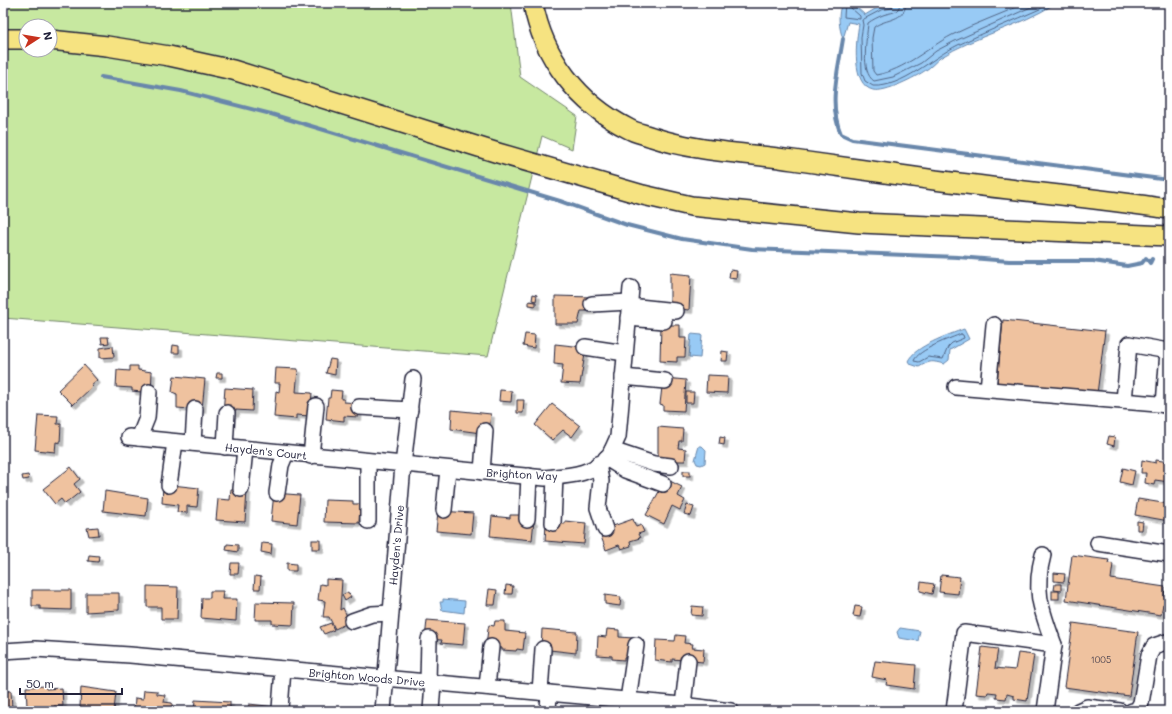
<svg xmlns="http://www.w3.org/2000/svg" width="1172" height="714" viewBox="0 0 1172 714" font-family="Mali,sans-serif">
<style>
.green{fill:#c7e8a0;stroke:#74856e;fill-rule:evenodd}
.water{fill:#98caf5;stroke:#6987ab}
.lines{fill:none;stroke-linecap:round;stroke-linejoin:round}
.shore{stroke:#516585;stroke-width:1}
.stream{stroke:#6987ab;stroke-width:4}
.building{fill:#efc29f;stroke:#22223b;filter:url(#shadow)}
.minor-casing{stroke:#22223b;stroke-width:18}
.major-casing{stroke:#22223b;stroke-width:22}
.minor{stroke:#fff;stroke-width:15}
.major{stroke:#f6e381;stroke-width:19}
.labels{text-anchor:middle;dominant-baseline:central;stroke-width:3;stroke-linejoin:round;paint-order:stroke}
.number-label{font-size:9px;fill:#554a54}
.street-label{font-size:11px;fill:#22223b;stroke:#fff}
</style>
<defs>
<filter id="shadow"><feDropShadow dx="3.5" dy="3.5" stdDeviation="0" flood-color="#0004"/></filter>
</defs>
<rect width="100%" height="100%" fill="#fff"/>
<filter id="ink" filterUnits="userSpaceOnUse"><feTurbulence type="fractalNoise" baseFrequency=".025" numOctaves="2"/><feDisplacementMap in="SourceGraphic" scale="8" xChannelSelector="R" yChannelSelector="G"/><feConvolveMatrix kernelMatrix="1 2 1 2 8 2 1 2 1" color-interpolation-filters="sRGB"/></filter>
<g filter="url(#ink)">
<path class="green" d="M3,3H511L520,77L577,116L572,149L542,136L488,356L3,318ZM26,26H50V50H26Z"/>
<g class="water">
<path d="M842,3H854L855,6L865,15L880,6L905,3H1056C1020,27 976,35 940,58C935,62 931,67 926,70C916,77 885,93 873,90C851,85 856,41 859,24L848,22L843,39C839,28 837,14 842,3Z"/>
<path d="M964,329L969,339L950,350L949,360L944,364C932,361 931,360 919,367L910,364L908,361C915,346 948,335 964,329Z"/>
<polygon points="691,334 702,335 700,358 689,357"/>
<polygon points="699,446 702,446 706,450 705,463 701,465 697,464 695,460"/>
<polygon points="443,599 465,601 464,613 442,610 440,602 443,602"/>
<polygon points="900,628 920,631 918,641 899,638 897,632"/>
</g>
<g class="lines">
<g class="shore">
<polyline points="845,3 844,17 860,19 860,16 851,8 850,3"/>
<path d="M895,3L892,8L881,10L862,20L863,25L861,37L862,73L865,81L873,86C902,88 933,57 958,45C985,32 1013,21 1040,9L1049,3"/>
<path d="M900,3C899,14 891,12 883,15C878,17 872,20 868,23C867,38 860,72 874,81L893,77L921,63L936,51L955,41L1040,3"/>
<path d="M906,3C905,22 886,18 874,27L872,38L873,71L876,75C905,70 927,48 952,35C976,23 1002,14 1026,3"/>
<path d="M961,334L963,335L964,338L952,343L948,347L943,359L928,357L919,362L914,361C917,350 951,338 961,334Z"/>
</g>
<g class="stream">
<path d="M843,39C838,71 828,104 841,134L852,139L1169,180"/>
<polyline points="101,77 181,91 271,114 560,201 627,225 682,239 752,249 958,257 1009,261 1093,261 1127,266 1142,263 1146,258 1150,263 1152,259"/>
</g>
</g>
<g class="building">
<polygon points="730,270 737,271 736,279 729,278"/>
<polygon points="670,273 691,275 689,310 670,308"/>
<polygon points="533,294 537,295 536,301 532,300"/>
<polygon points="555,296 592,297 592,311 581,311 578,324 555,324"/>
<polygon points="529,301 536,302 536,306 529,305"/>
<polygon points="1003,320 1105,331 1097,394 997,383"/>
<polygon points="661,325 680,325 680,338 686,338 685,357 677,357 677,362 660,361"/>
<polygon points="525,334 535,335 534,348 523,346"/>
<polygon points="101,337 108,337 109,343 102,344"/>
<polygon points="555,344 583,347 585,354 580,384 561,383 563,365 554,364"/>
<polygon points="173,345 179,346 179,353 172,353"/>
<polygon points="113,346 114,357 100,358 100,348"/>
<polygon points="722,351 728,352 727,361 721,361"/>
<polygon points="330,359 336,360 335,375 326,373"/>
<polygon points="84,365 97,380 91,385 93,386 73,405 58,390"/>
<polygon points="130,366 138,366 138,370 152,372 151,393 132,391 132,388 116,387 117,370 130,371"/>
<polygon points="276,368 298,369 296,392 312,393 310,416 296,415 296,419 274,417 276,391 279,392 280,383 275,383"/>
<polygon points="217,373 222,373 222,378 216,378"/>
<polygon points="707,375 728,376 727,393 706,392"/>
<polygon points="174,376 205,379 202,410 177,408 177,394 172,392"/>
<polygon points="665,378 686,380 684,411 663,410 663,405 660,404 662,387"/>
<polygon points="225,388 253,390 252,411 236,410 235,414 223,413"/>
<polygon points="331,390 342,391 341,399 344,399 344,402 359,403 358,417 344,416 344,421 326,419 328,398 330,398"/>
<polygon points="500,390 512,391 511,402 499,401"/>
<polygon points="686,392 694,392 693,403 686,403"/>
<polygon points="517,400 524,400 523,413 517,413"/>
<polygon points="552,404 580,426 572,437 563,430 552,440 535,425"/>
<polygon points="452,410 491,414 489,432 481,433 451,429"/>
<polygon points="38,415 58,416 57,424 61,424 60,443 56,442 55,452 35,450"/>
<polygon points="658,427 683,429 682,441 679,441 678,448 686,449 685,461 676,461 676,463 658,461"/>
<polygon points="1109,436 1115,437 1114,446 1107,444"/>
<polygon points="720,437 725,438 724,445 719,444"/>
<polygon points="1142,460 1156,463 1156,460 1169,462 1169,482 1155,480 1154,485 1145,483 1146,473 1141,473"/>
<polygon points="71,467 80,479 74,484 80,492 65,504 61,499 55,504 43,489"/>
<polygon points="1123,468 1135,471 1132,485 1120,482"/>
<rect x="683" y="471" width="7" height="5"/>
<polygon points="28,475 29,479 23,480 22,476"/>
<polygon points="666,479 682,487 678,496 685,500 680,510 672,506 664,524 646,515"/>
<polygon points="163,484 199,488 197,507 187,506 187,513 177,512 178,505 162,503"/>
<polygon points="231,489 247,490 245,522 216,520 218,499 230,500"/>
<polygon points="105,491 148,498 146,516 103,511"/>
<polygon points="274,493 300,495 297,524 271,521"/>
<polygon points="1138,499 1169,504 1169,521 1135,515"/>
<polygon points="325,500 353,501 353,504 360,504 359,523 324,522"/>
<polygon points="687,505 694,507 691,516 684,514"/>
<polygon points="438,511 473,513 471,534 436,531"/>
<polygon points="510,515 522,515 534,520 532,540 490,536 492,516 510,518"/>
<polygon points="633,519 636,527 641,525 644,532 638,534 640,538 630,541 631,546 621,549 619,545 606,550 599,531"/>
<polygon points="565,521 586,523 584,544 545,541 546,523 565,524"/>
<polygon points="1137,521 1143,522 1142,530 1137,530"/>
<polygon points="98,527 99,535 89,536 87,528"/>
<rect x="312" y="540" width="8" height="9"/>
<polygon points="262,543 272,544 271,554 261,552"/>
<polygon points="227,544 238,545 238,552 226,550"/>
<polygon points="89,555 99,556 98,562 88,561"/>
<polygon points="1072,555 1109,560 1108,563 1113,564 1111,579 1165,587 1164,597 1169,598 1167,605 1163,604 1161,615 1066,600"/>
<polygon points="231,563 239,563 238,574 230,574"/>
<polygon points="287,563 296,564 296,571 287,571"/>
<polygon points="1054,573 1065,574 1064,582 1054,581"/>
<polygon points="941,575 960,577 958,594 939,592"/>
<polygon points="255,576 261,577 260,589 254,589"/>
<polygon points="326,579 342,580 340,610 343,608 350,622 335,629 329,617 323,617 325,601 318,600 320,584 326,585"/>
<polygon points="921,582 934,584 932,594 920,591"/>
<polygon points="1055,584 1061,584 1061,591 1054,590"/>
<polygon points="506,585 513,586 512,594 505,594"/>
<polygon points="147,586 178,587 177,619 161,619 161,607 147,607"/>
<polygon points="489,589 497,590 495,605 487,605"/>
<polygon points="32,590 71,590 71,610 40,609 40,606 32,606"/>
<polygon points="210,591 223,591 222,599 237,599 236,621 201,618 202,598 210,598"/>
<rect x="1052" y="591" width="7" height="8"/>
<polygon points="348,592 351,597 345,601 342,595"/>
<polygon points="86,593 119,593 119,610 86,612"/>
<polygon points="605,595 621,597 620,606 605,604"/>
<polygon points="256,602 294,603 293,625 272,624 272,620 255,620"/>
<polygon points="692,606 703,607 702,616 691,615"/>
<polygon points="855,606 862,607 860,617 853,616"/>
<polygon points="427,620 465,623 463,645 441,643 442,640 425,639"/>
<polygon points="495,621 505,621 505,631 525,633 523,650 517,649 516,651 502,650 502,648 486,646 488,629 489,625 494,626"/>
<polygon points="331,623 334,630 324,634 320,627"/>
<polygon points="1073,623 1138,632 1129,696 1064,687"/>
<polygon points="542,629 577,632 576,653 541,649"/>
<polygon points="607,629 619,630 619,637 633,638 632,657 624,657 624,660 612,659 612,656 597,655 598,636 606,637"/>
<polygon points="676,635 685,636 684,643 693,644 692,648 704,649 703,662 672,659 672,662 655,660 656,640 675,641"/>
<polygon points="982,647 998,649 995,668 1015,670 1018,653 1034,655 1027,701 1014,699 1014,696 1007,694 1006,699 996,698 997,693 988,692 987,695 976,694"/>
<polygon points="875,661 916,665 914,689 886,685 887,680 872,677"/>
<polygon points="46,686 46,689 62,688 63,706 54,706 54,711 46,711 46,708 27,706 26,687"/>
<polygon points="81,687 116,692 114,711 80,707"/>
<polygon points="144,690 157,691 157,694 165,695 164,702 172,703 172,711 134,711 135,698 143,699"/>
<polygon points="3,691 11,691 12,709 3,709"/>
<polygon points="195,700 230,702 230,711 194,711"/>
<polygon points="249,704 276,707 283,711 248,711"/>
</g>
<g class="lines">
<g class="minor-casing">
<g id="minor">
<polyline points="592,304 630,302"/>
<polyline points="629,306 676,311"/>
<polyline points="628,318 664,321"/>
<polyline points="585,347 625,353"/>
<polyline points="623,377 665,381"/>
<polyline points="956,387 1169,405"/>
<polyline points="988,389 994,325"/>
<polyline points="1124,401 1129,344 1168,351 1164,405"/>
<polyline points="359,407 410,410"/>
<path d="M129,437L545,478C567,476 596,475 610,454C613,449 615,443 618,437L631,288"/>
<polyline points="139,438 147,418 149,392"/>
<polyline points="193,443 195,409"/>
<polyline points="225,447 227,413"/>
<polyline points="612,450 654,464 671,466"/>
<polyline points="311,456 316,406"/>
<polyline points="606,458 625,470 663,484"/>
<polyline points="598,464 601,481 598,508 605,529"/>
<polyline points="482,472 485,431"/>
<polyline points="169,485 175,442"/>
<polyline points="241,489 245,449"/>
<polyline points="277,493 281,465 286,453"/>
<polyline points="444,510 448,469"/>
<polyline points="527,519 529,476"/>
<polyline points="368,521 368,461"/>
<polyline points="553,523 555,477"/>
<polyline points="1098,543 1169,554"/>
<path d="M1043,555C1033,592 1042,611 1054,645"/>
<polyline points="352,621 372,614 390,613"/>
<polyline points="3,651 35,649 130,655 681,705 731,711"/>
<polyline points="428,682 429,639"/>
<polyline points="487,687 491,647"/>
<polyline points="540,692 543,649"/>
<polyline points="628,700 636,645"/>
<polyline points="683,705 688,661"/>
<polyline points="280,709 283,669"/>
<polyline points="383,711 403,465 413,379"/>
<polyline points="431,711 433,682"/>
<polyline points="548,711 549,693"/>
<polyline points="954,711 964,633 1054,645 1045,711"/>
<polyline points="1078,711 1087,707 1120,711"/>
<polyline points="1132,711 1137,710 1141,703 1149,655 1154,646 1166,642 1169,643"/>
</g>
</g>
<g class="major-casing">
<g id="major">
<path d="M533,3C543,58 579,104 629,129C636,133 644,134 652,137C697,152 747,153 793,160C838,166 883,173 928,179C1008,190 1089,197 1169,209"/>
<polyline points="3,39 26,39"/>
<polyline points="50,40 107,46 169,56 233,70 498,153 643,195 691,206 859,223 1169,236"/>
</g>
</g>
<use href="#minor" class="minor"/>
<use href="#major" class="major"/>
</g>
</g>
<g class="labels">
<g class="number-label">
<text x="1101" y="659">1005</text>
</g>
<g class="street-label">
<text transform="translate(266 451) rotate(6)">Hayden's Court</text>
<text transform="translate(522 474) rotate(3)">Brighton Way</text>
<text transform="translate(396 545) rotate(-85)">Hayden's Drive</text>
<text transform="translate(367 677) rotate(5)">Brighton Woods Drive</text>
</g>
</g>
<rect width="1172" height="714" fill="none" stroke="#fff" stroke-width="16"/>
<rect x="8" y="8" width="1156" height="698" fill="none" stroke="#22223b" stroke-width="1.5" filter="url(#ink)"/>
<g transform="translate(38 38) rotate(78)"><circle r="19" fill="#ffffff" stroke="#a7a7b1"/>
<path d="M0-3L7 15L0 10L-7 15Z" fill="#c8321e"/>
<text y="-6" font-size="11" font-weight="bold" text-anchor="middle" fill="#22223b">N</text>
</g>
<path d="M20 688v6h102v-6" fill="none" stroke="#22223b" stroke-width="2"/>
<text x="26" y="688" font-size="12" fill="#22223b" stroke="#ffffff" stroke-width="3" paint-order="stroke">50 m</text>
</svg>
